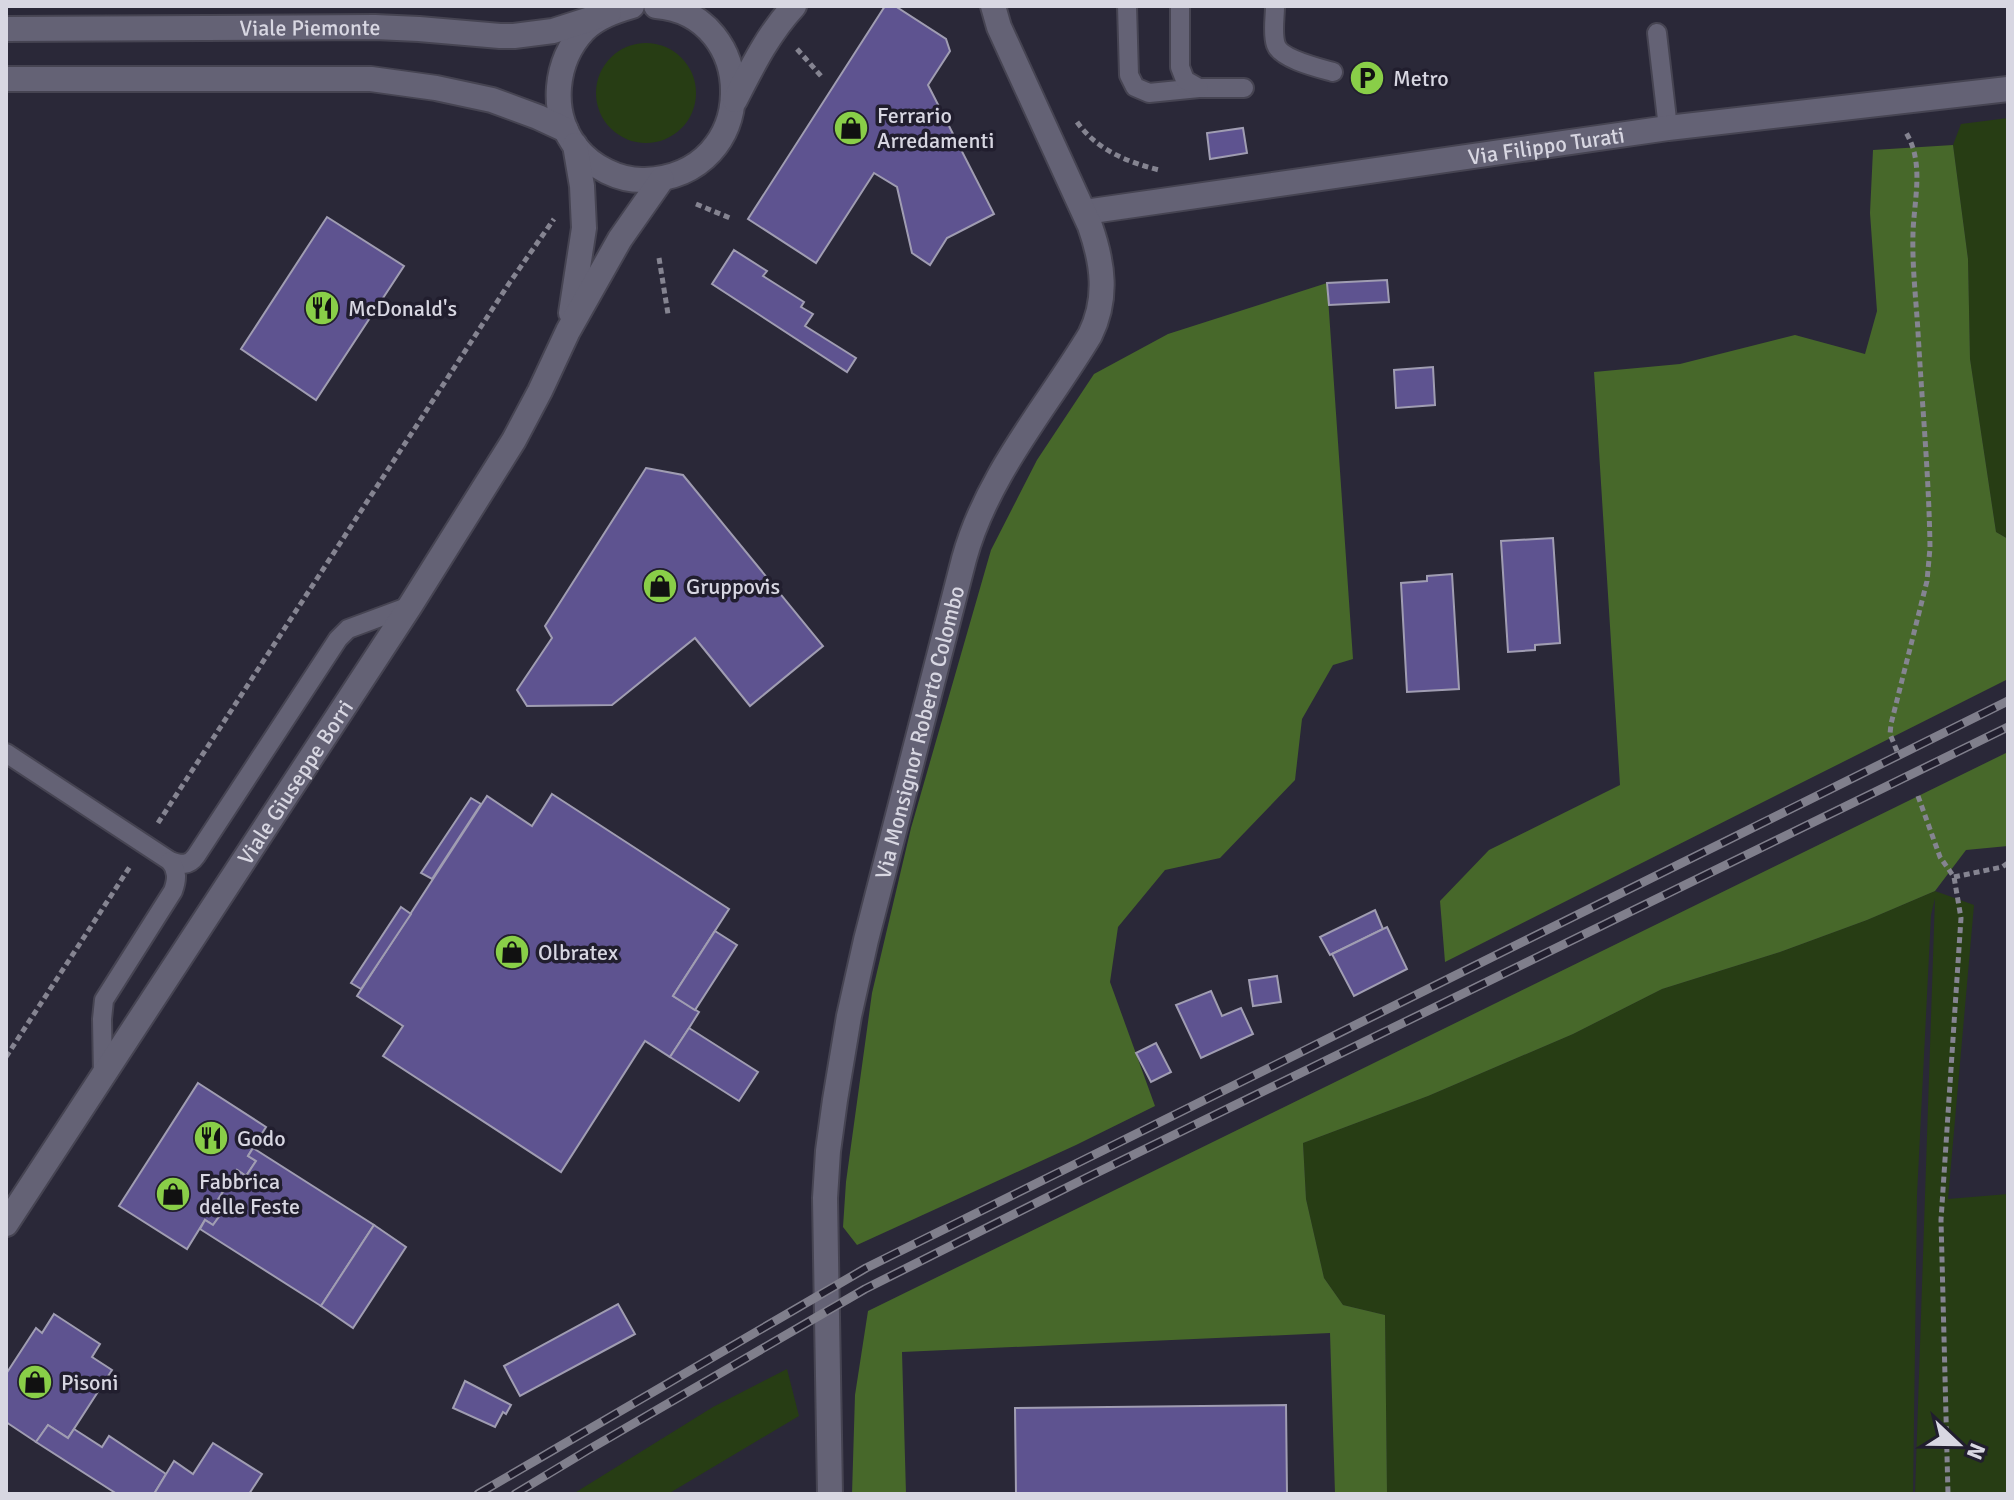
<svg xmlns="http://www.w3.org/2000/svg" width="2014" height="1500" viewBox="0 0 2014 1500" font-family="Signika,sans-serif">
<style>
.green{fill:#273d14}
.forest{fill:#47682a}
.building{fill:#5e5390;stroke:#a09db2;stroke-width:2}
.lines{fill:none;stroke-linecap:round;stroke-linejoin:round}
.lane-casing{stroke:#464452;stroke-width:22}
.street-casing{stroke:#464452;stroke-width:28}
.secondary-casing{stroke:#464452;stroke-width:28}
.path{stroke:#858491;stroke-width:5;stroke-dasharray:6 4;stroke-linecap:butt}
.lane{stroke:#646275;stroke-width:18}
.street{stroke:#646275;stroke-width:24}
.secondary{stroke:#646275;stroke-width:24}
.rail-casing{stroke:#807f8c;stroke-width:9}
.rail{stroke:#211e2e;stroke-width:6;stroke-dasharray:18;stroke-linecap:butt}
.labels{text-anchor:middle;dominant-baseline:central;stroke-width:7;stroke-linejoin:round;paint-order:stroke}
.street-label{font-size:22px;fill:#d8d7e2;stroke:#211e2e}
.poi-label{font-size:22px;fill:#d8d7e2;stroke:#211e2e;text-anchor:start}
</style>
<rect width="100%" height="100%" fill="#2a2838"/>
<g class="green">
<circle cx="646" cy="93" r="50"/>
<polygon points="2008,118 2008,539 1996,532 1970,359 1968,259 1953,145 1961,124"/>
<polygon points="1935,891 1974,905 1948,1199 2008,1194 2008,1494 1915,1494 1935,898 1931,915 1917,1195 1913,1494 1387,1494 1385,1315 1343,1305 1324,1278 1306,1199 1303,1143 1428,1096 1573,1034 1662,989 1780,952 1867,920"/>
<polygon points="787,1369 799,1416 668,1494 573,1494 713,1407"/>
</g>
<g class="forest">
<polygon points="1953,145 1968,259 1970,359 1996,532 2008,539 2008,679 1445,962 1440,901 1489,850 1620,785 1594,372 1680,364 1795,335 1865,354 1877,311 1870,213 1873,150"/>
<polygon points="1327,283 1353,659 1333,665 1302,719 1295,780 1220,858 1165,870 1118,927 1110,982 1155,1106 1076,1145 857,1245 843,1227 846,1182 872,993 911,828 991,550 1037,460 1094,374 1168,334"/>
<polygon points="2008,752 2008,846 1966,850 1935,891 1867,920 1780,952 1662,989 1573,1034 1428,1096 1303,1143 1306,1199 1324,1278 1343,1305 1385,1315 1387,1494 1335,1494 1330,1333 902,1352 906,1494 852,1494 855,1395 868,1311"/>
</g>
<g class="building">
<polygon points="885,6 895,6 946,39 950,51 928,85 994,214 947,238 930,265 912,253 897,187 874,173 816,263 748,219"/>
<polygon points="1243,128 1247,153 1210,159 1207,133"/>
<polygon points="327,217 404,266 316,400 241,349"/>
<polygon points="734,250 767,271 763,276 804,302 801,307 813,314 805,326 856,358 847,372 712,284"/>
<polygon points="1387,280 1389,302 1329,305 1327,283"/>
<polygon points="1433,367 1435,405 1396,408 1394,370"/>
<polygon points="646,468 683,475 823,646 750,706 695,638 612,705 527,706 517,690 552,638 545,626"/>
<polygon points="1553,538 1560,643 1535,645 1535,650 1508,652 1501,541"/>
<polygon points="1452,574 1459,689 1407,692 1401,583 1427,581 1427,576"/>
<polygon points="552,794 729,909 673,996 699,1012 689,1028 670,1057 645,1041 561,1172 383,1056 403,1026 357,996 487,796 532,826"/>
<polygon points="471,798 481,804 432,879 421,873"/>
<polygon points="401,907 411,914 361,989 351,983"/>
<polygon points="1375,910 1383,929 1330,955 1320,937"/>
<polygon points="1387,927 1407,969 1354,996 1332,954"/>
<polygon points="715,931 737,945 695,1010 673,996"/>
<polygon points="1277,976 1281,1002 1253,1006 1249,980"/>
<polygon points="1211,991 1222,1016 1241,1008 1253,1034 1201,1058 1176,1005"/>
<polygon points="689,1028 758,1072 739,1101 670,1057"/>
<polygon points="1156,1043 1171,1072 1151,1082 1136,1053"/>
<polygon points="198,1083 266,1127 248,1156 256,1161 246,1176 237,1170 214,1206 223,1211 213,1225 205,1220 187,1249 119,1206"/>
<polygon points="253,1148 374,1225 321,1306 200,1229 205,1220 213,1225 223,1211 214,1206 237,1170 246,1176 256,1161 248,1156"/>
<polygon points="374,1225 406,1247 353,1328 321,1306"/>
<polygon points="618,1304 635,1334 520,1396 504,1366"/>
<polygon points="54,1314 100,1344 92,1357 112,1370 68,1438 48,1425 36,1442 6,1422 6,1374 36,1328 42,1333"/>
<polygon points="465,1381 511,1405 506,1414 503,1412 495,1427 453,1408"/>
<polygon points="1286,1405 1287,1494 1016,1494 1015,1408"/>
<polygon points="48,1425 68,1438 74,1429 102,1447 109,1436 166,1474 154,1494 117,1494 36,1442"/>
<polygon points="213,1443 262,1474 249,1494 154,1494 174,1461 193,1474"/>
</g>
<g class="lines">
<g class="lane-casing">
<g id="lane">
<polyline points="1127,6 1129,75 1135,87 1149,93 1199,88 1244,88"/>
<polyline points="1180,6 1180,67 1185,80 1199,88"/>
<path d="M1275,6C1275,18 1272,34 1276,45C1281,59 1319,68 1333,72"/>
<polyline points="1657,33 1668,128"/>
<path d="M6,753L170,861C181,865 189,866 196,856L338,639L348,629L410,606"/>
<path d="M103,1076L102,1019L104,1000L173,891C177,880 178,871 170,861"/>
</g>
</g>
<g class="street-casing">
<g id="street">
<path id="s1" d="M1085,212L1668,128L2008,89"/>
<path id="s2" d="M830,1494L825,1198L828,1151L835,1100L849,1016L866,940L964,559C987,475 1046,408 1090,335C1108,299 1103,263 1090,226L999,27L993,6"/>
</g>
</g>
<g class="secondary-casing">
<g id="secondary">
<path d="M632,6C615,11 597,17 584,30C555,61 549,112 576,147C592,167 619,181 645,180C762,175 759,14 656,6"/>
<path id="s3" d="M6,29L375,27L419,29L500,36H514L553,31L609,13"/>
<polyline points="6,79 371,79 436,88 492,100 538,117 566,130"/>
<path d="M735,100C752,67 768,34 794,6"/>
<polyline points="571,313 584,228 582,186 575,145"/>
<path id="s4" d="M6,1224L410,606L514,440L540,391L568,331L620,239L662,179"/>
</g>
</g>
<g class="path">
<polyline points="797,49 821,76"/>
<path d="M1077,122C1097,150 1127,162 1159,170"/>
<polyline points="696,204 730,218"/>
<polyline points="659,258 668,314"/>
<path d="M1897,751L1890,734L1891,724L1927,581L1930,548C1929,476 1922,404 1918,332C1916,299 1912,266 1913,233C1914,199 1925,162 1905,131"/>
<polyline points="1918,796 1940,857 1954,877 1961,918 1941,1220 1948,1494"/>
<polyline points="158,823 510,282 554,219"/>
<polyline points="1954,877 2002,867 2008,863"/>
<polyline points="6,1057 131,865"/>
</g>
<use href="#lane" class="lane"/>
<use href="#street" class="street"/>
<use href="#secondary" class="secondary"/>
<g class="rail-casing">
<g id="rail">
<polyline points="478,1494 866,1268 2008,701"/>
<polyline points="515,1494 588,1450 865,1289 1086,1178 2008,727"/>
</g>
</g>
<use href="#rail" class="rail"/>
</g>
<defs>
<g id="parking-disc" transform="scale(1.8)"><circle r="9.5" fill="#89ce48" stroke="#211e2e"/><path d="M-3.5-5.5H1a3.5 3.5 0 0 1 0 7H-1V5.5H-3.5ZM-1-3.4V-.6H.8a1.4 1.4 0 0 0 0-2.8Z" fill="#111"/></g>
<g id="shop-disc" transform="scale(1.8)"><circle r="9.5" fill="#89ce48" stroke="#211e2e"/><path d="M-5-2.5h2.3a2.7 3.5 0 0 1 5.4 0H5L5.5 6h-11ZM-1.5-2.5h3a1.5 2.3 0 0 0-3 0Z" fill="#111"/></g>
<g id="restaurant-disc" transform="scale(1.8)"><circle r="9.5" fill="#89ce48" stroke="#211e2e"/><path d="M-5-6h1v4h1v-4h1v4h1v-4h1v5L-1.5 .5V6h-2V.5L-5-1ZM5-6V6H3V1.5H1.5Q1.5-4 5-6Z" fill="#111"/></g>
</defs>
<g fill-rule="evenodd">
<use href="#parking-disc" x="1367" y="78"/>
<use href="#shop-disc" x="851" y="128"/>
<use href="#restaurant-disc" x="322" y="308"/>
<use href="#shop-disc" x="660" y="586"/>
<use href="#shop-disc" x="512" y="952"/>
<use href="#restaurant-disc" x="211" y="1138"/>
<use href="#shop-disc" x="173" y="1194"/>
<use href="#shop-disc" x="35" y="1382"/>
</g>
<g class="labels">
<g class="street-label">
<text stroke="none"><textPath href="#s3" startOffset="304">Viale Piemonte</textPath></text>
<text stroke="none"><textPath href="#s1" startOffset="466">Via Filippo Turati</textPath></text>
<text stroke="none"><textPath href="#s2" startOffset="772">Via Monsignor Roberto Colombo</textPath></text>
<text stroke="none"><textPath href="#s4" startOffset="528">Viale Giuseppe Borri</textPath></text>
</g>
<g class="poi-label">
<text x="1393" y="78">Metro</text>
<text x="877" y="115">Ferrario<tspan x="877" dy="25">Arredamenti</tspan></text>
<text x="348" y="308">McDonald's</text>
<text x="686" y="586">Gruppovis</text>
<text x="538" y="952">Olbratex</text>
<text x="237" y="1138">Godo</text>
<text x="199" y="1181">Fabbrica<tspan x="199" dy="25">delle Feste</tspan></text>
<text x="61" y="1382">Pisoni</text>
</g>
</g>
<rect width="2014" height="1500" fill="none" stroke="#d8d7e2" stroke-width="16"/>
<g transform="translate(1958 1444) rotate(112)" stroke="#211e2e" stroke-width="6" paint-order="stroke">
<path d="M0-6L14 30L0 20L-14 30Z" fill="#d8d7e2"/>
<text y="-12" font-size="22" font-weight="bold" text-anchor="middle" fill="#d8d7e2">N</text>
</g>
</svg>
